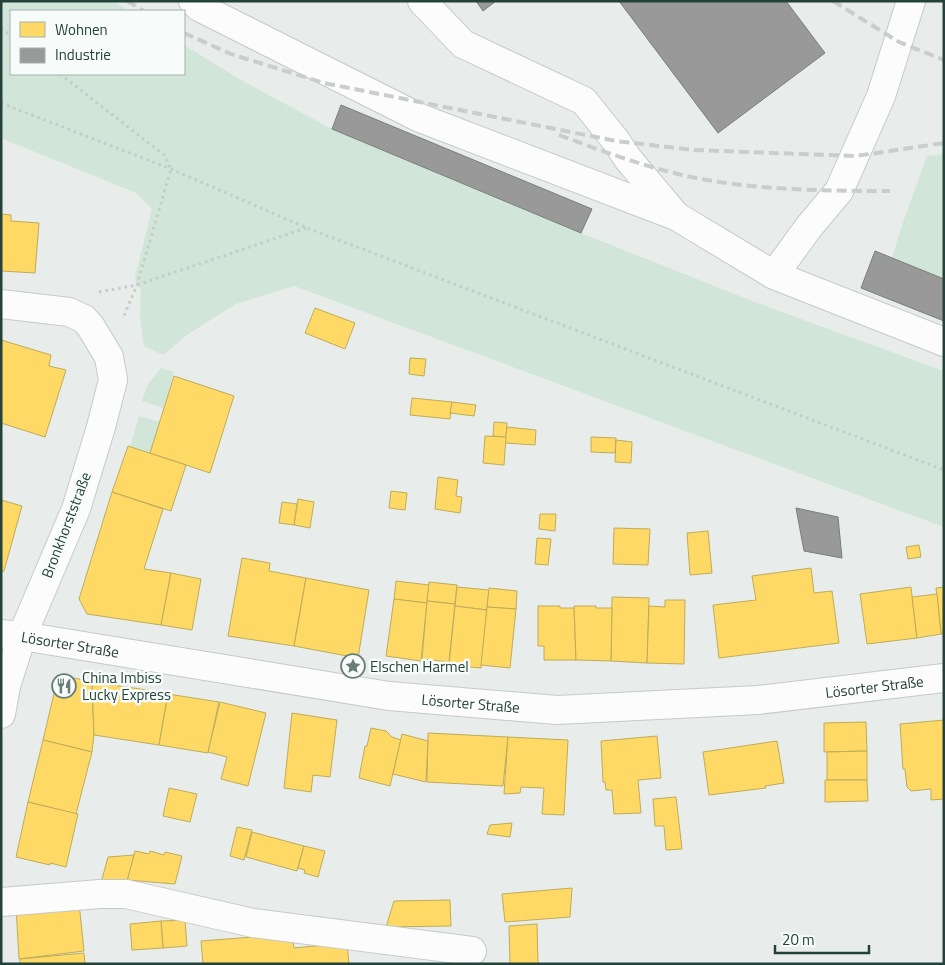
<svg xmlns="http://www.w3.org/2000/svg" width="945" height="965" viewBox="0 0 945 965" font-family="'Titillium Web',sans-serif">
<style>
.green{fill:#d1e6d8}
.homes{fill:#ffd966;stroke:#bdac59}
.industry{fill:#999;stroke:#767f7c}
.lines{fill:none;stroke-linecap:round;stroke-linejoin:round}
.minor-casing{stroke:#c5cac8;stroke-width:30}
.path{stroke:#c3ccca;stroke-width:3;stroke-dasharray:2.5 4;stroke-linecap:butt}
.minor{stroke:#fcfcfc;stroke-width:28}
.rail{stroke:#c9cdcc;stroke-width:4;stroke-dasharray:10 5;stroke-linecap:butt}
.labels{text-anchor:middle;dominant-baseline:central;stroke-width:5;stroke-linejoin:round;paint-order:stroke}
.street-label{font-size:15px;fill:#24423a;stroke:#f7fbf9}
.poi-label{font-size:15px;fill:#24423a;stroke:#f7fbf9;text-anchor:start}
</style>
<rect width="100%" height="100%" fill="#e8edeb"/>
<g class="green">
<polygon points="1,1 113,1 129,11 11,11 11,74 184,74 184,45 241,80 332,129 581,233 760,304 944,371 944,527 294,286 236,304 187,335 163,355 144,346 140,318 141,290 137,285 135,277 152,209 136,193 1,138"/>
<polygon points="944,154 944,279 892,258 902,225 927,156"/>
<polygon points="161,368 174,372 164,408 142,401 148,384"/>
<polygon points="139,416 160,422 150,453 130,447"/>
</g>
<g class="homes">
<polygon points="1,214 11,215 11,221 39,223 35,273 1,271"/>
<polygon points="315,308 355,323 345,349 305,333"/>
<polygon points="1,340 51,355 49,366 66,370 45,437 1,423"/>
<polygon points="410,358 426,359 424,376 409,374"/>
<polygon points="174,376 234,396 210,473 150,453"/>
<polygon points="412,398 452,402 450,419 410,415"/>
<polygon points="452,402 476,405 474,416 450,413"/>
<polygon points="494,422 507,423 506,437 493,436"/>
<polygon points="507,427 536,430 535,445 505,443"/>
<polygon points="485,436 506,437 504,465 483,463"/>
<polygon points="591,437 616,438 615,453 591,452"/>
<polygon points="616,440 632,442 631,463 615,462"/>
<polygon points="128,446 186,465 171,511 112,492"/>
<polygon points="438,477 458,480 456,496 462,497 460,513 435,509"/>
<polygon points="391,491 407,493 405,510 389,508"/>
<polygon points="112,492 163,509 144,569 171,573 161,625 87,614 79,599"/>
<polygon points="298,499 314,502 310,528 294,525"/>
<polygon points="1,500 22,506 4,571 1,572"/>
<polygon points="282,502 297,504 294,525 279,523"/>
<polygon points="540,514 556,514 555,531 539,529"/>
<polygon points="614,528 650,529 648,565 613,564"/>
<polygon points="708,531 712,573 690,575 687,533"/>
<polygon points="537,538 551,539 548,565 535,564"/>
<polygon points="919,545 921,557 908,559 906,547"/>
<polygon points="242,558 270,563 269,571 306,578 294,646 228,636"/>
<polygon points="811,568 814,593 832,591 839,643 719,658 713,605 756,600 752,576"/>
<polygon points="171,573 201,579 192,630 161,625"/>
<polygon points="306,578 369,590 358,658 294,646"/>
<polygon points="396,581 429,585 427,603 394,599"/>
<polygon points="429,582 457,585 455,604 427,601"/>
<polygon points="457,587 489,590 487,610 455,606"/>
<polygon points="911,587 917,638 867,644 860,594"/>
<polygon points="944,587 944,634 941,634 936,588"/>
<polygon points="489,588 517,591 516,609 487,607"/>
<polygon points="937,594 941,634 917,638 912,597"/>
<polygon points="612,597 649,598 647,663 611,661"/>
<polygon points="394,599 427,603 421,661 386,656"/>
<polygon points="665,600 685,600 684,664 647,663 649,606 665,607"/>
<polygon points="427,601 455,604 449,662 422,659"/>
<polygon points="455,606 487,610 481,668 449,665"/>
<polygon points="538,606 560,606 560,608 574,608 576,660 544,660 544,646 538,646"/>
<polygon points="574,606 596,606 596,608 612,608 611,661 576,660"/>
<polygon points="487,607 516,609 510,668 481,665"/>
<polygon points="65,676 92,682 94,735 92,752 43,740 57,681"/>
<polygon points="92,682 168,693 159,745 94,735"/>
<polygon points="168,694 219,702 208,753 159,745"/>
<polygon points="220,702 266,713 248,786 221,779 227,757 208,752"/>
<polygon points="292,713 337,720 330,777 313,775 311,792 284,788"/>
<polygon points="944,720 944,799 931,800 931,789 911,791 907,787 905,769 903,769 900,724"/>
<polygon points="866,722 867,751 824,752 824,723"/>
<polygon points="371,728 386,731 392,737 401,740 390,786 359,778 365,746 367,746"/>
<polygon points="428,733 508,737 503,786 427,782"/>
<polygon points="402,734 428,741 426,782 393,774"/>
<polygon points="657,736 661,778 638,780 641,813 614,814 612,790 606,790 605,782 603,782 601,741"/>
<polygon points="508,737 568,740 564,815 542,814 544,788 521,787 520,793 504,794"/>
<polygon points="43,740 92,752 76,814 28,802"/>
<polygon points="777,741 784,783 765,786 766,788 709,795 703,752"/>
<polygon points="867,751 867,780 827,780 827,752"/>
<polygon points="825,780 867,780 868,801 825,802"/>
<polygon points="169,788 197,794 190,822 163,816"/>
<polygon points="676,797 682,849 666,850 664,826 655,826 653,799"/>
<polygon points="28,802 78,814 66,867 50,863 50,865 16,857"/>
<polygon points="512,823 510,837 487,834 490,825"/>
<polygon points="237,827 252,830 244,860 230,856"/>
<polygon points="252,832 304,846 297,871 246,857"/>
<polygon points="304,846 325,851 318,877 304,873 305,870 298,868"/>
<polygon points="135,851 149,854 150,851 164,855 165,852 182,856 175,884 127,880"/>
<polygon points="134,855 127,881 101,883 108,857"/>
<polygon points="572,888 570,917 505,922 502,894"/>
<polygon points="450,900 451,926 386,927 394,901"/>
<polygon points="79,903 84,951 19,959 16,907"/>
<polygon points="185,920 187,946 163,948 161,921"/>
<polygon points="161,921 163,948 132,950 130,924"/>
<polygon points="537,924 538,964 510,964 509,926"/>
<polygon points="292,934 294,948 347,943 349,964 203,964 201,941"/>
<polygon points="84,953 85,964 20,964 20,959"/>
</g>
<g class="industry">
<polygon points="476,1 496,1 483,11"/>
<polygon points="619,1 786,1 825,53 718,133"/>
<polygon points="341,105 592,209 581,233 332,129"/>
<polygon points="875,251 944,279 944,321 861,288"/>
<polygon points="796,508 838,517 842,558 804,551"/>
</g>
<g class="lines">
<g class="minor-casing">
<g id="minor">
<polyline points="193,1 199,7 420,118 673,215"/>
<polyline points="422,1 463,44 584,101 616,141 628,159 676,216 774,275 944,342"/>
<polyline points="774,275 808,228 839,191 881,96 911,1"/>
<polyline points="1,304 69,312 84,319 91,327 109,357 113,380 101,427 76,509 22,636 6,686 1,714"/>
<path id="s1" d="M1,634L22,636L389,696L557,710L758,700L944,678"/>
<polyline points="1,902 100,894 126,894 253,923 472,951"/>
</g>
</g>
<g class="path">
<polyline points="1,28 11,36"/>
<polyline points="60,74 164,155 171,169 137,285 123,318"/>
<polyline points="1,103 171,169 307,228 944,470"/>
<polyline points="99,292 137,285 306,228"/>
</g>
<use href="#minor" class="minor"/>
<g class="rail">
<polyline points="127,1 144,11"/>
<polyline points="833,1 899,42 944,60"/>
<polyline points="184,33 231,54 324,83 616,141 694,150 856,156 944,143"/>
<path d="M559,135C599,150 640,165 682,175C747,190 823,191 890,191"/>
</g>
</g>
<defs>
<g id="sight-ring" transform="scale(1.25)"><circle r="9.5" fill="#f7fbf9" stroke="#697e78" stroke-width="1.5"/><path d="M0-6L1.8-2.2L6-1.7L2.9 1.2L3.7 5.4L0 3.3L-3.7 5.4L-2.9 1.2L-6-1.7L-1.8-2.2Z" fill="#697e78"/></g>
<g id="restaurant-ring" transform="scale(1.25)"><circle r="9.5" fill="#f7fbf9" stroke="#697e78" stroke-width="1.5"/><path d="M-5-6h1v4h1v-4h1v4h1v-4h1v5L-1.5 .5V6h-2V.5L-5-1ZM5-6V6H3V1.5H1.5Q1.5-4 5-6Z" fill="#697e78"/></g>
</defs>
<g fill-rule="evenodd">
<use href="#sight-ring" x="353" y="666"/>
<use href="#restaurant-ring" x="64" y="686"/>
</g>
<g class="labels">
<g class="street-label">
<text transform="translate(66 525) rotate(-69)">Bronkhorststraße</text>
<text stroke="none"><textPath href="#s1" startOffset="70">Lösorter Straße</textPath></text>
<text stroke="none"><textPath href="#s1" startOffset="880">Lösorter Straße</textPath></text>
<text stroke="none"><textPath href="#s1" startOffset="475">Lösorter Straße</textPath></text>
</g>
<g class="poi-label">
<text x="370" y="666">Elschen Harmel</text>
<text x="82" y="677">China Imbiss<tspan x="82" dy="17">Lucky Express</tspan></text>
</g>
</g>
<rect width="945" height="965" fill="none" stroke="#24423a" stroke-width="5"/>
<rect x="10" y="10" width="175" height="65" fill="#f7fbf9" stroke="#a3b1ad"/>
<rect x="20" y="22" width="25" height="15" fill="#ffd966" stroke="#a3b1ad"/>
<text x="55" y="35" font-size="15" fill="#24423a">Wohnen</text>
<rect x="20" y="48" width="25" height="15" fill="#999999" stroke="#a3b1ad"/>
<text x="55" y="60" font-size="15" fill="#24423a">Industrie</text>
<path d="M775 945v8h94v-8" fill="none" stroke="#24423a" stroke-width="2.5"/>
<text x="782" y="945" font-size="15" fill="#24423a" stroke="#f7fbf9" stroke-width="4" paint-order="stroke">20 m</text>
</svg>
